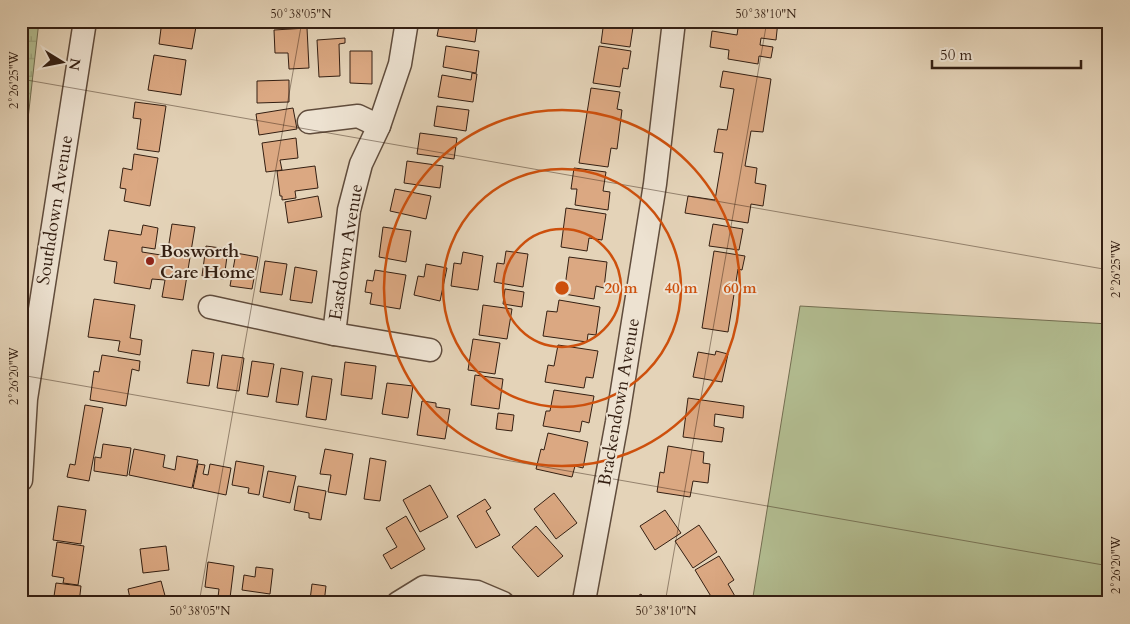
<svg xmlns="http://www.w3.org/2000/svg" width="1130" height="624" viewBox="0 0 1130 624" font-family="Cardo,serif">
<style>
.green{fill:#b2bc90;stroke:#736e51}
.wetland{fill:url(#wetland-marsh);stroke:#736e51}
.building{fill:#dba882;stroke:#341f12}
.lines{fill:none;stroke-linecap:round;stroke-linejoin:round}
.minor-casing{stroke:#604c3c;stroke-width:25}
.minor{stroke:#ede2d1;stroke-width:22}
.ticks{fill:none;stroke:#341f12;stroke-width:1;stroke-opacity:0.45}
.ring{fill:none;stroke:#cd500d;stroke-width:2.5}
.poi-dot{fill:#8f2418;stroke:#ede2d1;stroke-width:2}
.labels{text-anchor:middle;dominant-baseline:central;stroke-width:4;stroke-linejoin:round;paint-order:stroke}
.street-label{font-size:18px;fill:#341f12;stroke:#ede2d1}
.poi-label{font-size:18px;font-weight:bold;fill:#341f12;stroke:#ede2d1;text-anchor:start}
.centre{fill:#cd500d;stroke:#ede2d1;stroke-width:2.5}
.ring-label{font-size:15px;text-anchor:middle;font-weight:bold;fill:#cd500d;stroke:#ede2d1;stroke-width:4;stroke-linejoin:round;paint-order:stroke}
.neatline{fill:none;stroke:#341f12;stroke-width:2}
.ticks-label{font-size:12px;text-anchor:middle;fill:#341f12}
</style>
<defs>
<pattern id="wetland-marsh" width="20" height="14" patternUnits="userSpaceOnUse" patternTransform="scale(1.25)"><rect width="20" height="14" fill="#b2bc90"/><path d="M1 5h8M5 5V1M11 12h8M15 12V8" fill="none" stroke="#9aa17b"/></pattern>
</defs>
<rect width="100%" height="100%" fill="#e4d3b8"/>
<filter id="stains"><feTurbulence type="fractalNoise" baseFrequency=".004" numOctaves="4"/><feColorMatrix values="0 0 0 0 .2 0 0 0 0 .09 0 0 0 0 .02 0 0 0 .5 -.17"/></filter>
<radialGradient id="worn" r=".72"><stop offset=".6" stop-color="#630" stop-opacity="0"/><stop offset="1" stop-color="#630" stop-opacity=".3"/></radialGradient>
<polygon class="green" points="800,306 1109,324 1109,603 752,603"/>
<polygon class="wetland" points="21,21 39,21 21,181"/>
<g class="building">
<polygon points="162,21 197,21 192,49 159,44"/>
<polygon points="440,21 478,21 475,42 437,36"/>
<polygon points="594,21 634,21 630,47 601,43 603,28 594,26"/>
<polygon points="739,21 778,21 776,40 761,38 760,45 773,47 771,58 759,56 758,64 728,59 729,50 710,47 712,31 737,35"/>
<polygon points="307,28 309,68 289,69 288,53 275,53 274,30"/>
<polygon points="345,38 345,43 339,44 340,76 319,77 317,40"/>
<polygon points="446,46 479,51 476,73 443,67"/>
<polygon points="599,46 631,51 628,69 623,68 620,87 593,83"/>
<polygon points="350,51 372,51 372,84 350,83"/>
<polygon points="154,55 186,60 181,95 148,90"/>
<polygon points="723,71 771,79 763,132 751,131 745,166 757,168 755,183 766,185 763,206 751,204 748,223 685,213 688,196 715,200 723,153 714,152 718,129 727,130 734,89 720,87"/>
<polygon points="472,73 477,74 473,102 438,97 442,75 471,80"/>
<polygon points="289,80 289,102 257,103 257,81"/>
<polygon points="591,88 620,92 617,109 622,110 617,149 611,148 608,167 579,163"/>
<polygon points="135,102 166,106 159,152 137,149 141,119 133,118"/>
<polygon points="437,106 469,110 466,131 434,126"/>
<polygon points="293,108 297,129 259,135 256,114"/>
<polygon points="420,133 457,138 454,159 417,154"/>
<polygon points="296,138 298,158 280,160 282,170 266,172 262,143"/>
<polygon points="134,154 158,158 150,206 124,201 126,189 120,188 123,168 132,170"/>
<polygon points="407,161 443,166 440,188 404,183"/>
<polygon points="315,166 318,188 295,191 296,198 282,200 282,196 280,196 277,171"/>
<polygon points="574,168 606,172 603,191 610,192 608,210 575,205 577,189 571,189"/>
<polygon points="395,189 431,196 426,219 390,211"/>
<polygon points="318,196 322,217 288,223 285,202"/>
<polygon points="566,208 606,214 602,240 589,238 587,251 561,247"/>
<polygon points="172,224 195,227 183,300 162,297 165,280 152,279 150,289 114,283 117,262 104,260 109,230 141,235 143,225 158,228 155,249 142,247 142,252 167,256"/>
<polygon points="713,224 743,229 739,250 709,246"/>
<polygon points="383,227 411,231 406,262 379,257"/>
<polygon points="206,246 228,249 224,279 202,276"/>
<polygon points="506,251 528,254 523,287 494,282 497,263 504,264"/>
<polygon points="714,251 745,256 742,270 738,269 728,332 702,328"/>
<polygon points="463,252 483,256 478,290 451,286 454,263 461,264"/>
<polygon points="236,253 258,257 252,289 230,286"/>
<polygon points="569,257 607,262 604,288 596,286 594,299 564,294"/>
<polygon points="265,261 287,264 282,295 260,292"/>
<polygon points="426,264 447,268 440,301 414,295 418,276 424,277"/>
<polygon points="295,267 317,271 312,303 290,300"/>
<polygon points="375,270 406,275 400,309 370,304 372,293 365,292 367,280 373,281"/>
<polygon points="505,289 524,292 522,307 503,304"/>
<polygon points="94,299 135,305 130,338 142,340 140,355 118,351 120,341 88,337"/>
<polygon points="559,300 600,307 596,335 588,334 587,342 543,336 547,311 557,312"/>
<polygon points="483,305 512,309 507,339 479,335"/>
<polygon points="473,339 500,343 495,374 468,370"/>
<polygon points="558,345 598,351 593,378 586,377 584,388 545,382 548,365 554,366"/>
<polygon points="192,350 214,353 209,386 187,383"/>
<polygon points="716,351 728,354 722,382 693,377 698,352 715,355"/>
<polygon points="102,355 140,361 139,371 132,369 126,406 90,400 94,371 99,372"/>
<polygon points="222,355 244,358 239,391 217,388"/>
<polygon points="252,361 274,364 268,397 247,394"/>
<polygon points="345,362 376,366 372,399 341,395"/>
<polygon points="281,368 303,372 298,405 276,402"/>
<polygon points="475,375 503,379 499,409 471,405"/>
<polygon points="312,376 332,379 326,420 306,417"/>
<polygon points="387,383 413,386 408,418 382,414"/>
<polygon points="554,390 594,396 589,423 582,421 580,432 543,426 546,411 550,411"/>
<polygon points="688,398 744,406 743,418 715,414 714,426 724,428 722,442 683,437"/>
<polygon points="422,401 436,403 436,407 450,409 445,439 417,435"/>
<polygon points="85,405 103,408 89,481 67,477 70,464 75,465"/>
<polygon points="498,413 514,415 512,431 496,429"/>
<polygon points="548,433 588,442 583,468 575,466 572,477 536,469 541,449 544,450"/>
<polygon points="103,444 131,448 127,476 94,471 95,457 101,458"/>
<polygon points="668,446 704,452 703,463 710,464 708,483 693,481 690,497 657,492 660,472 664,473"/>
<polygon points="134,449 165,455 163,467 175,470 177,456 198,460 192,488 129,475"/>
<polygon points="325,449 353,454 346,495 328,492 331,475 320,474"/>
<polygon points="370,458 386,461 380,501 364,499"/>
<polygon points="236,461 264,466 259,495 248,493 249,488 232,485"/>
<polygon points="198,464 205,465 203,474 208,475 210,464 231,468 226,495 193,488"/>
<polygon points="268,471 296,476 290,503 263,497"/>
<polygon points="430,485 448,517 420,532 403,500"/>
<polygon points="298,486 326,491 321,520 309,518 309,513 294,510"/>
<polygon points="554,493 577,523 556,539 534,509"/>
<polygon points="485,499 491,508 486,511 500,535 476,548 457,516"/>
<polygon points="58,506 86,510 81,544 53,540"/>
<polygon points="665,510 681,533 655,550 640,526"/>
<polygon points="406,516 425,549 391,569 383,555 397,547 386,528"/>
<polygon points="699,525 717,552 693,568 675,541"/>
<polygon points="536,526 563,556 538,577 512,547"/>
<polygon points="57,542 84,546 78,585 63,583 64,578 52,576"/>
<polygon points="166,546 169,570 143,573 140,549"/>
<polygon points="719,556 734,580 728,584 736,598 728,603 715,603 695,570"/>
<polygon points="208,562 234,566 230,598 218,597 219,589 205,587"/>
<polygon points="256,567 273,569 270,594 242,590 244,575 255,577"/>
<polygon points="161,581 167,603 131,603 128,589"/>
<polygon points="56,583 81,586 79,603 53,603"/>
<polygon points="312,584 326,586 324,603 298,603 298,598 310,600"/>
<polygon points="641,594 647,603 626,603"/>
</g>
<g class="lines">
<g class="minor-casing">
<g id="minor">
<polyline points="407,21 400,64 379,126 361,164 349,210 334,334 430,350"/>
<polyline points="309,122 358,116 379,126"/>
<polyline points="210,307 334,334"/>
<polyline points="21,480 26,399 85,21"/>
<polyline points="398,603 424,587 477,592 503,603"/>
<polyline points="582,603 584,601 617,422 655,184 674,21"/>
</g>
</g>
<use href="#minor" class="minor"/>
</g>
<path class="ticks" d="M21,79L1109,270M21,375L1109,566M199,603L302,21M665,603L767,21"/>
<g class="ring">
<circle cx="562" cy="288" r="59"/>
<circle cx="562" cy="288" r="119"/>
<circle cx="562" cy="288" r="178"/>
</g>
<circle class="poi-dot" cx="150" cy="261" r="5"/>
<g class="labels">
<g class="street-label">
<text transform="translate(55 210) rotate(-81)">Southdown Avenue</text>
<text transform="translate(346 252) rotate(-81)">Eastdown Avenue</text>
<text transform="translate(619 402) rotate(-80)">Brackendown Avenue</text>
</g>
<g class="poi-label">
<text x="160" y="251">Bosworth<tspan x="160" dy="21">Care Home</tspan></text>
</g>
</g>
<circle cx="562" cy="288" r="8" class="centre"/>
<g class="ring-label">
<text x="621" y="293">20 m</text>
<text x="681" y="293">40 m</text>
<text x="740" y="293">60 m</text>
</g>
<rect width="1130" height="624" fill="none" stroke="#e4d3b8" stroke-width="55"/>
<g transform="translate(62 62) rotate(100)" stroke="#ede2d1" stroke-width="4" paint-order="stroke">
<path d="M0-4L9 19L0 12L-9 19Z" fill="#341f12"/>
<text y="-8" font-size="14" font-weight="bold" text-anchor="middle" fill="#341f12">N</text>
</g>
<path d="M932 60v8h149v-8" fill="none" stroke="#341f12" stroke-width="2.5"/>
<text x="940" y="60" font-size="15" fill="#341f12" stroke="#ede2d1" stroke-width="4" paint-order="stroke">50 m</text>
<rect x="28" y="28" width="1074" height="568" class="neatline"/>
<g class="ticks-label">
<text x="301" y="18">50°38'05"N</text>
<text x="766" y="18">50°38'10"N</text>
<text transform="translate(14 80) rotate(-90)" y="4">2°26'25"W</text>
<text transform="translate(1116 269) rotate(-90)" y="4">2°26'25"W</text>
<text transform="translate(14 376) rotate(-90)" y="4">2°26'20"W</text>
<text transform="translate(1116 565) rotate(-90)" y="4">2°26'20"W</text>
<text x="200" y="615">50°38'05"N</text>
<text x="666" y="615">50°38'10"N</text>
</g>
<rect width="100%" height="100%" filter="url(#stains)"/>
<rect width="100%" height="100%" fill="url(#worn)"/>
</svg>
